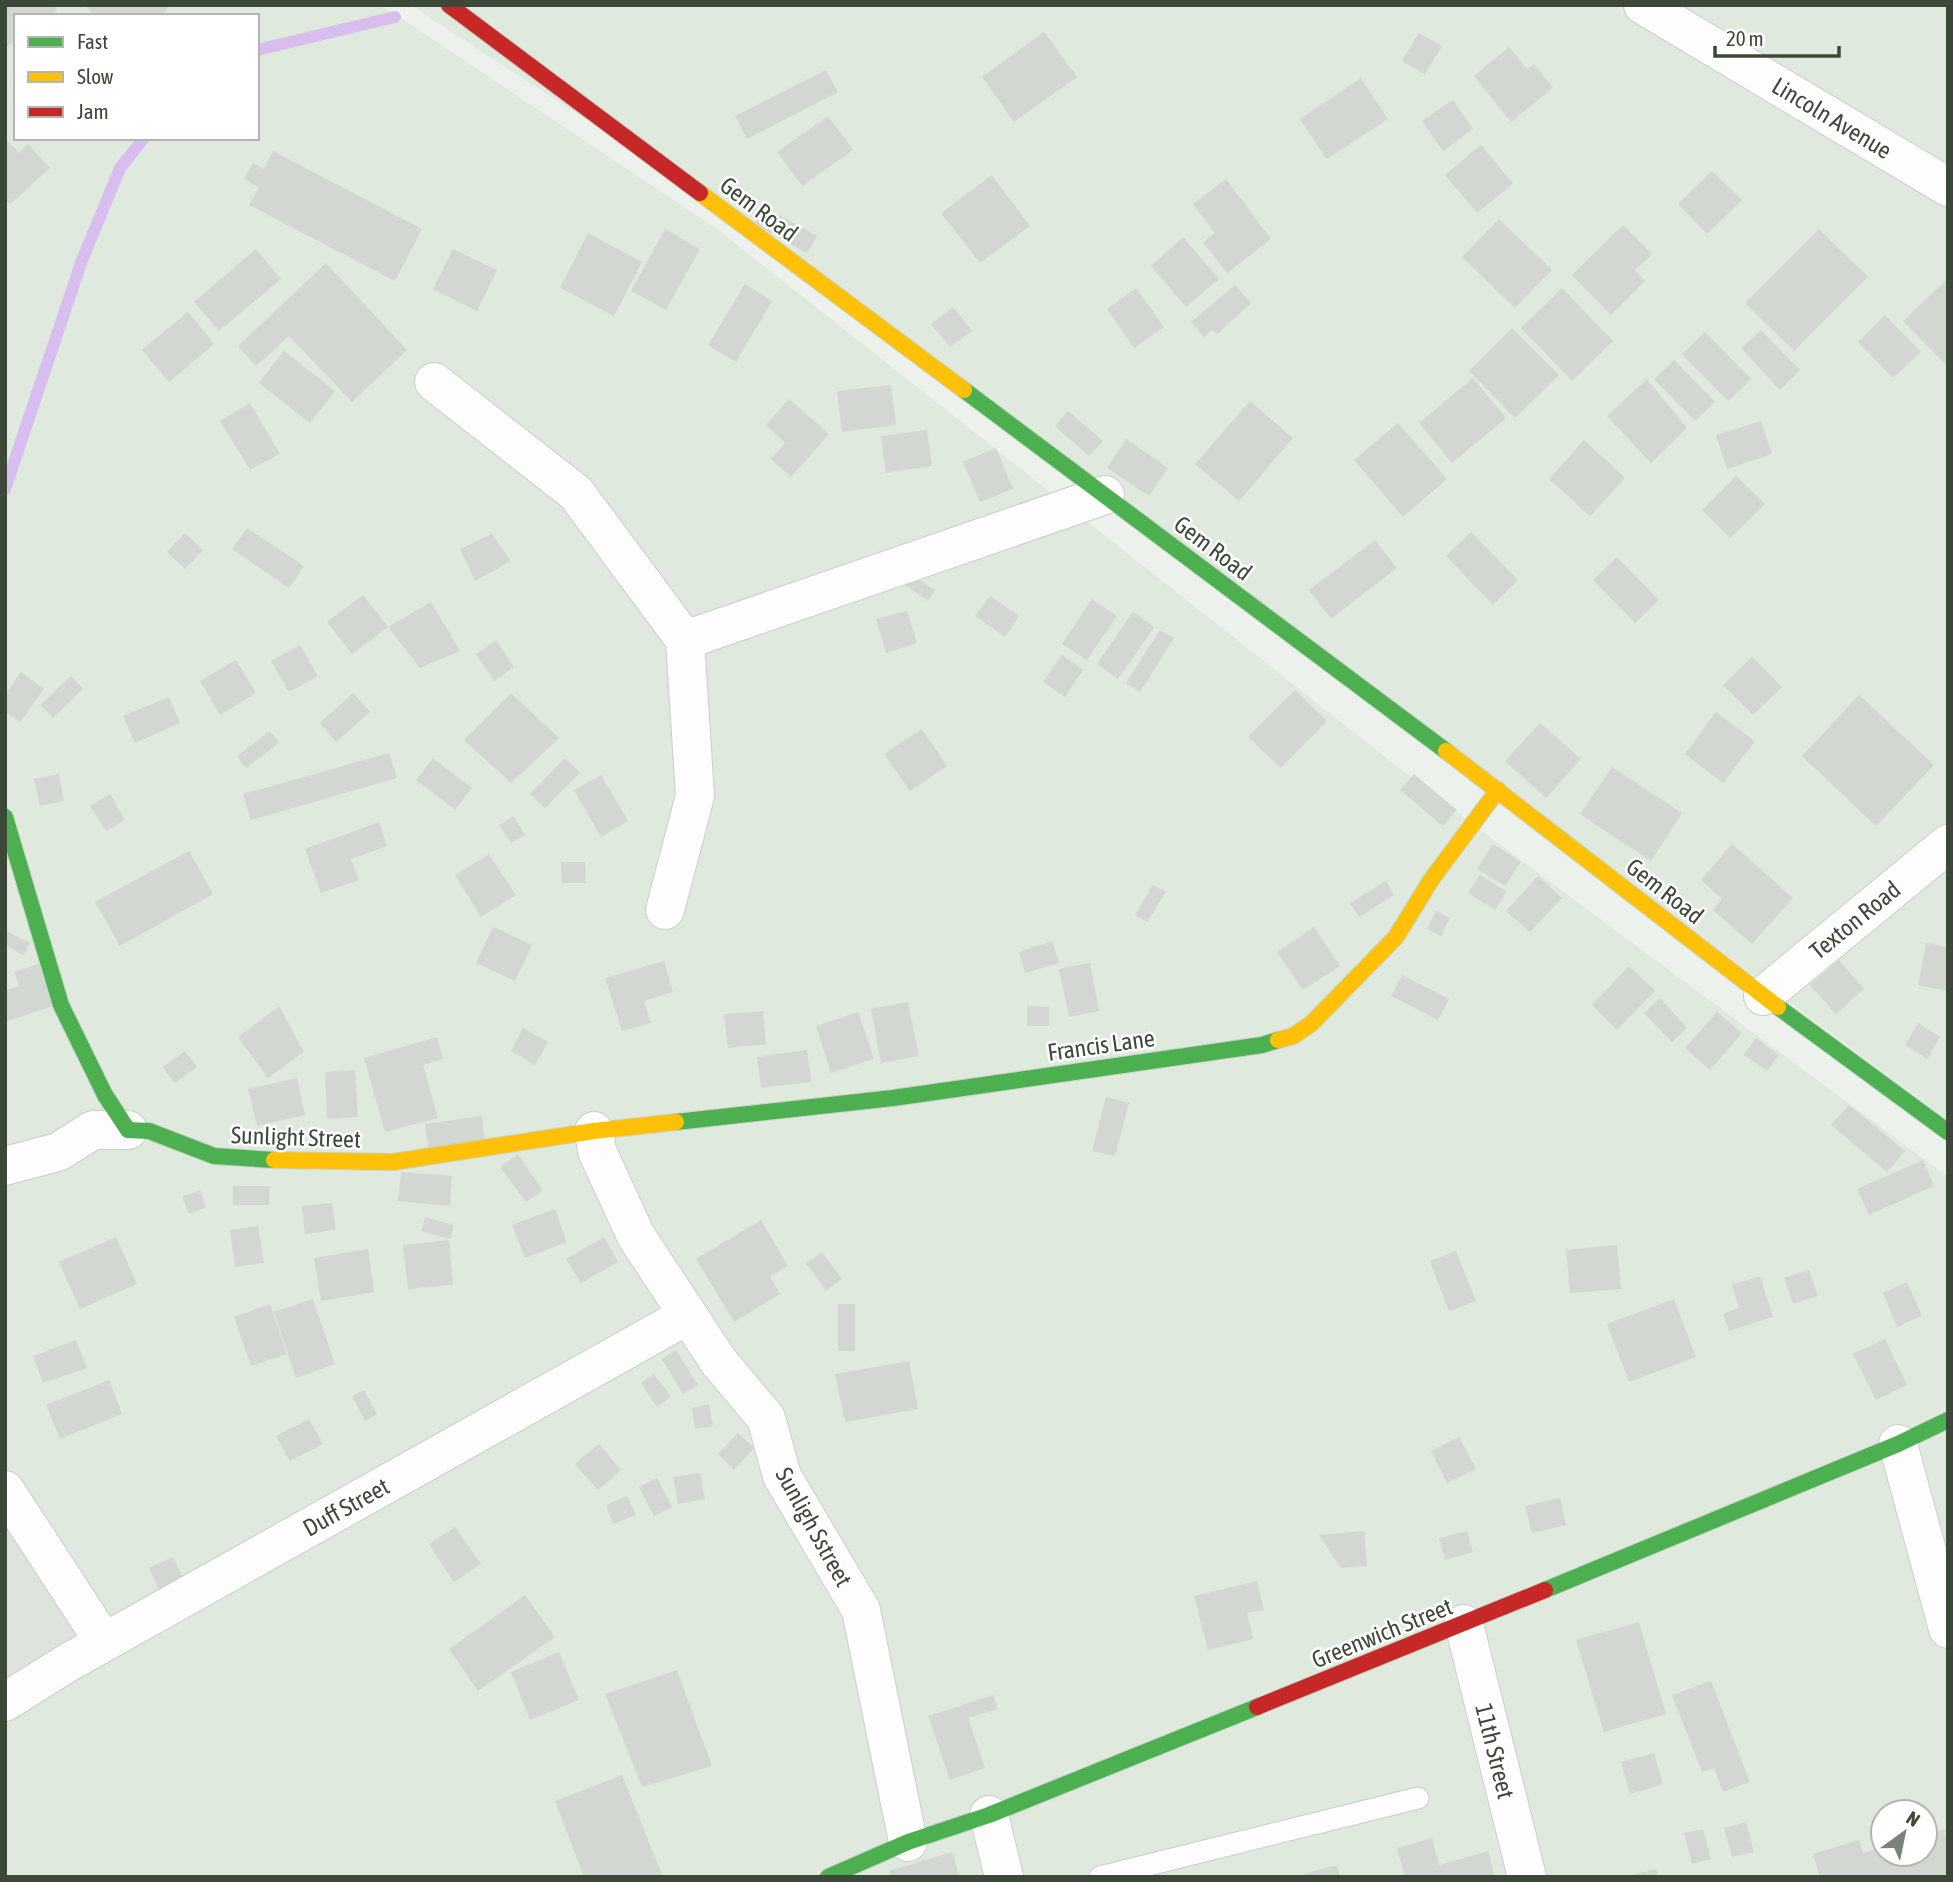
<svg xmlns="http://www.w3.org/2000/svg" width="1953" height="1882" viewBox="0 0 1953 1882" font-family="'Asap Condensed',sans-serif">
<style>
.residential{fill:#dfe9dd;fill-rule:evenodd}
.industrial{fill:#dde4dc}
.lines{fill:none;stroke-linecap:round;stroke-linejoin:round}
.stream{stroke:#d8beee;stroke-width:12}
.building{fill:#d2d8d1}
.lane-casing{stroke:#cacfc9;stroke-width:23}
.street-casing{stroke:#cacfc9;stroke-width:40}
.fast-casing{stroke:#c7d3c6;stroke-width:18}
.slow-casing{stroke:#c7d3c6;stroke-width:18}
.jam-casing{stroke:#c7d3c6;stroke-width:18}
.lane{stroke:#fcfdfc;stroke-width:21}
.street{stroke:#fcfdfc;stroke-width:38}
.fast{stroke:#4caf50;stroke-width:16}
.slow{stroke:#ffc107;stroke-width:16}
.jam{stroke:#c62828;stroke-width:16}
.labels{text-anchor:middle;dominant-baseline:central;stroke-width:5;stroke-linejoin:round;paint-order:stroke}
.street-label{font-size:24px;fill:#3c4838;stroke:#fff}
</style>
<rect width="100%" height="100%" fill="#ecf1ec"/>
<g class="residential">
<path d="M5,5H381L717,229L1441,801L1948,1177V1877H5ZM16,16H257V138H16ZM1883,1812H1925V1854H1883Z"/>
<polygon points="410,5 1948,5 1948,1120 710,200"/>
</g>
<polygon class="industrial" points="5,1508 91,1652 5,1700"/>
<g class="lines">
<g class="stream">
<polyline points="257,50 395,17"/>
<polyline points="5,489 81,263 120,168 144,138"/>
</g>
</g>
<g class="building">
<polygon points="5,5 54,5 57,10 49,16 16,16 16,40 5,48"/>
<polygon points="85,5 171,5 160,16 95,16"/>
<polygon points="1044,32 1077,77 1014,122 982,77"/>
<polygon points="1419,33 1442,46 1425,74 1402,61"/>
<polygon points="1509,47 1527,69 1534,64 1553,88 1511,122 1474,76"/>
<polygon points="826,70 838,92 747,139 735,116"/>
<polygon points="1361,78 1388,119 1327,159 1300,119"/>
<polygon points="1453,100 1473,129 1443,151 1422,121"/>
<polygon points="828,116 853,150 802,186 777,152"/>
<polygon points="5,138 19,153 28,144 50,168 10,204 5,198"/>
<polygon points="1481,145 1513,184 1477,213 1445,175"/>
<polygon points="273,151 422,229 395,281 249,205 259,187 244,179 253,163 264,169"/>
<polygon points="1712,171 1742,200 1707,234 1678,204"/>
<polygon points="992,175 1030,226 980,263 941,213"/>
<polygon points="1226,179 1271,239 1227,273 1203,242 1215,233 1193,204"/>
<polygon points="764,207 817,236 807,253 754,224"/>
<polygon points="1499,219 1552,270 1515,308 1462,257"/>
<polygon points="1623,225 1652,254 1635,270 1645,281 1611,315 1572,275"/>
<polygon points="665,229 700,249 666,310 631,291"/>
<polygon points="1819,229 1868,277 1794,351 1745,303"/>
<polygon points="588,233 642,262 614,316 560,288"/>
<polygon points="1183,237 1219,279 1186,307 1151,266"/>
<polygon points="256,249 281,279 219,331 194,302"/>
<polygon points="453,249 497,270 477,311 433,289"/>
<polygon points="326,263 407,350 352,402 289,336 256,366 238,346"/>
<polygon points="1948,278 1948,367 1903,321"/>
<polygon points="745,284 772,301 736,362 708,345"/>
<polygon points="1235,285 1251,303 1217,334 1212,330 1204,337 1191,322"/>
<polygon points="1136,288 1164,327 1134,348 1107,309"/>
<polygon points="1562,288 1613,341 1572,381 1521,328"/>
<polygon points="953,307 972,331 950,347 931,324"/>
<polygon points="188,312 214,344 169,382 142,350"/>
<polygon points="1885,315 1921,352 1893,378 1858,342"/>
<polygon points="1512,328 1559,375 1515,418 1469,371"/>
<polygon points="1761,330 1800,370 1780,390 1741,348"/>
<polygon points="1705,332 1751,379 1728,401 1682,354"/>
<polygon points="284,351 335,391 310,423 259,383"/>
<polygon points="1674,360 1715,402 1695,421 1654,379"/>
<polygon points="1473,378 1506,418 1452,463 1419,423"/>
<polygon points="1647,379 1687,428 1651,463 1607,416"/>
<polygon points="891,385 896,425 842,432 837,391"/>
<polygon points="789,399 829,434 791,477 771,459 785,443 766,425"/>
<polygon points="1250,401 1293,438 1239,501 1195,464"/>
<polygon points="250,403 280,454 250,470 220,421"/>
<polygon points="1068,411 1103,441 1089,456 1055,426"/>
<polygon points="1761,421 1772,454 1727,469 1716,435"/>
<polygon points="1398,423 1447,479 1403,517 1354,460"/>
<polygon points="927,430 932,466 886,473 881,436"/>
<polygon points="1126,439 1168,468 1149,496 1107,468"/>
<polygon points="1584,440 1625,478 1590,516 1549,479"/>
<polygon points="996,448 1013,489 980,502 963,462"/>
<polygon points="1736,476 1765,504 1730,538 1702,510"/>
<polygon points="247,528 304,566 289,588 232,549"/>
<polygon points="1471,532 1518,580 1493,605 1446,556"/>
<polygon points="185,533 203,550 185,569 167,552"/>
<polygon points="492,534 511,561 475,581 460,549"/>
<polygon points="1375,540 1397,568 1331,619 1309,590"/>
<polygon points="1617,557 1659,600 1635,623 1593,580"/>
<polygon points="910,574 935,590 928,601 903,584"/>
<polygon points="363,595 388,627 352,654 327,622"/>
<polygon points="990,596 1019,616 1005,637 975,616"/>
<polygon points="1092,599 1117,616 1087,660 1062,644"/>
<polygon points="431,602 460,651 420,668 388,627"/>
<polygon points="907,611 917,643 886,653 876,619"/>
<polygon points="1133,612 1154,627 1118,679 1097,664"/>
<polygon points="1160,630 1174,638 1140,692 1126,683"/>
<polygon points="496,640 514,667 494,681 476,654"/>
<polygon points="300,645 318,676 289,692 271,661"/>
<polygon points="1062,655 1083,670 1065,697 1043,682"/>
<polygon points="1752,657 1782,687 1753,715 1723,685"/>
<polygon points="236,660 256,693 220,715 200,681"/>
<polygon points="21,672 44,689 20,722 5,712 5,695"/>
<polygon points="71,676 83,689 53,718 40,705"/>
<polygon points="1295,690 1327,721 1281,768 1248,737"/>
<polygon points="353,693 370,712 336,742 320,723"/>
<polygon points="511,693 559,738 511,783 464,740"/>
<polygon points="1859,695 1934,765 1876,826 1802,756"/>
<polygon points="169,697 180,723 135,743 123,716"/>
<polygon points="1716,712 1755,741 1723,783 1685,754"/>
<polygon points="1540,723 1581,759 1546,798 1505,761"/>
<polygon points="922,729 947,766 910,791 884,754"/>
<polygon points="270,731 279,743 246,768 237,756"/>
<polygon points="389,753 397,778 251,820 243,794"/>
<polygon points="433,758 472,788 455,810 416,780"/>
<polygon points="565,758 580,773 545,808 530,794"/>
<polygon points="1612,767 1682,813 1651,861 1580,814"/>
<polygon points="59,774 64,801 40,806 34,779"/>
<polygon points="1414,774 1457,810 1443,826 1400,790"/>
<polygon points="601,775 628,821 601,837 574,790"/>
<polygon points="110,794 125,820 106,831 90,806"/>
<polygon points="514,816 525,835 511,843 499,825"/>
<polygon points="379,822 387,846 351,859 359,880 321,893 305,849"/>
<polygon points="1493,844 1521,862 1505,886 1477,869"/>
<polygon points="1732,844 1793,898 1752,944 1713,910 1722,899 1701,880"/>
<polygon points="189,851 213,894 120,946 95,902"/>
<polygon points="489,854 516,895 481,917 455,875"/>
<polygon points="561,862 585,862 586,883 562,883"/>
<polygon points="1480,875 1507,892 1495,910 1468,893"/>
<polygon points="1538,876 1562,898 1530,932 1506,911"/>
<polygon points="1386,881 1394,895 1359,917 1350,903"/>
<polygon points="1153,885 1166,892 1147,922 1135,915"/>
<polygon points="1436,911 1450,918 1441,936 1427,929"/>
<polygon points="493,927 532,945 515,981 476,963"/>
<polygon points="1314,927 1340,966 1303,990 1277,952"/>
<polygon points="5,930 30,943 23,955 5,945"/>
<polygon points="1052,941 1059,963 1025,973 1019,952"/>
<polygon points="1926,943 1948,947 1948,991 1918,985"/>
<polygon points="1839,960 1864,989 1836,1014 1810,985"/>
<polygon points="664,961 673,992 644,1001 651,1023 622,1031 605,978"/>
<polygon points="1090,963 1099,1011 1069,1017 1059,969"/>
<polygon points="39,964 53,1006 5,1022 5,991 19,986 14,972"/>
<polygon points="1629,966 1655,991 1617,1030 1592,1005"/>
<polygon points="1402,975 1449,999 1438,1020 1391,996"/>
<polygon points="1660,998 1687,1028 1672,1042 1644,1013"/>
<polygon points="908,1002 919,1056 881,1063 871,1009"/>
<polygon points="279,1006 304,1052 268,1078 238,1037"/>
<polygon points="1027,1006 1049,1007 1049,1026 1027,1026"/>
<polygon points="763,1011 766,1044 728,1048 724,1014"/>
<polygon points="858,1012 874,1059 831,1073 816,1026"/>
<polygon points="1717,1012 1742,1033 1710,1070 1685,1048"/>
<polygon points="1918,1023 1940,1037 1927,1059 1905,1045"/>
<polygon points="523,1028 548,1042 535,1065 511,1051"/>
<polygon points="437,1037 443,1059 423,1065 438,1118 385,1132 364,1058"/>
<polygon points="1756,1038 1779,1055 1767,1071 1744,1055"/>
<polygon points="807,1050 811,1082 761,1088 757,1057"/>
<polygon points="185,1051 197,1067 175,1083 163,1067"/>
<polygon points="355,1070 358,1117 327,1119 325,1072"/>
<polygon points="297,1078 305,1115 257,1126 248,1089"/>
<polygon points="1106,1097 1129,1103 1115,1156 1092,1151"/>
<polygon points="1849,1105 1905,1151 1887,1172 1831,1125"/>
<polygon points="482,1116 485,1146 429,1152 425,1124"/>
<polygon points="518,1154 543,1191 526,1202 500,1167"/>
<polygon points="1923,1160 1934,1186 1869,1215 1857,1189"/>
<polygon points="401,1172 452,1176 450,1206 398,1201"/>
<polygon points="233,1186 270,1186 269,1205 233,1205"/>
<polygon points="200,1190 206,1207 189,1214 182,1197"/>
<polygon points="332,1203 336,1230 305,1234 302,1206"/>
<polygon points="555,1209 567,1242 525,1258 512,1225"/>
<polygon points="425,1217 454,1225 450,1239 421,1231"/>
<polygon points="761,1220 788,1266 770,1277 780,1294 734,1322 696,1259"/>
<polygon points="258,1226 264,1263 235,1267 230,1230"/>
<polygon points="116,1237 137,1284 80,1309 59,1262"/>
<polygon points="604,1237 618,1262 581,1283 566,1259"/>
<polygon points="449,1240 453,1285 408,1289 403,1245"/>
<polygon points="1617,1245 1621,1289 1570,1293 1566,1250"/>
<polygon points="368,1249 374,1292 321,1301 314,1258"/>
<polygon points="1456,1251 1476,1301 1449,1311 1430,1261"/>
<polygon points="822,1252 842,1279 826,1291 806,1263"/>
<polygon points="1809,1270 1818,1296 1793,1304 1784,1278"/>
<polygon points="1760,1276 1773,1317 1729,1331 1723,1314 1739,1308 1732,1285"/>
<polygon points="1907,1282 1922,1316 1897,1327 1883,1293"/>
<polygon points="313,1299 335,1364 296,1378 274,1312"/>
<polygon points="1674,1299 1696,1357 1629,1382 1607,1324"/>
<polygon points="270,1304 287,1354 251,1366 234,1317"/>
<rect x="838" y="1304" width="17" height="47"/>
<polygon points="1885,1339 1907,1385 1876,1400 1853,1354"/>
<polygon points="76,1340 87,1368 43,1383 33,1356"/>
<polygon points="676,1350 698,1385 683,1394 662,1359"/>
<polygon points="909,1361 918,1409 845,1422 835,1374"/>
<polygon points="654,1374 671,1397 657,1407 641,1383"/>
<polygon points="109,1380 122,1414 60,1439 46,1405"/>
<polygon points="364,1390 377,1414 365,1421 352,1396"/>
<polygon points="709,1404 713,1426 695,1429 692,1408"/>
<polygon points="309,1419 323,1444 290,1461 276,1436"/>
<polygon points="738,1433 754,1448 734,1470 718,1454"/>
<polygon points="1459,1437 1476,1469 1447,1483 1431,1451"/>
<polygon points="599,1444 621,1470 598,1490 575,1464"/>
<polygon points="700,1473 705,1499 678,1504 673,1477"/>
<polygon points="657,1478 672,1507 654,1516 639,1487"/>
<polygon points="627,1496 636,1515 613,1524 606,1505"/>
<polygon points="1560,1498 1566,1525 1532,1533 1525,1506"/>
<polygon points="455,1527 481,1564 454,1582 429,1544"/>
<polygon points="1364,1531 1367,1566 1341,1568 1319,1535"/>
<polygon points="1467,1531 1473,1552 1445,1560 1439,1538"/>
<polygon points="173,1557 185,1583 161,1594 149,1568"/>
<polygon points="1257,1581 1264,1610 1247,1613 1253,1639 1208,1650 1194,1596"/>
<polygon points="525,1595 555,1637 478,1691 449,1649"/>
<polygon points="1639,1622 1666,1714 1604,1732 1576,1640"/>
<polygon points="559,1652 579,1700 530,1720 511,1672"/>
<polygon points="677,1670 712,1766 642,1787 605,1694"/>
<polygon points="1711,1681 1750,1782 1723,1792 1714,1768 1702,1772 1672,1695"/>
<polygon points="993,1695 998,1709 968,1718 985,1768 950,1780 928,1716"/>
<polygon points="1654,1753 1663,1784 1630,1794 1621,1762"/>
<polygon points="622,1775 663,1877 584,1877 555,1801"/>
<polygon points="1746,1822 1754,1852 1732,1857 1724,1828"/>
<polygon points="1703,1829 1711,1859 1692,1864 1684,1833"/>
<polygon points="1944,1829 1948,1842 1948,1873 1937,1877 1820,1877 1813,1854 1859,1840 1863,1853 1883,1847 1883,1854 1925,1854 1925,1834"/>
<polygon points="1432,1838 1439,1865 1488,1851 1495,1877 1397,1877 1404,1874 1397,1848"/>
<polygon points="952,1852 960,1877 891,1877 889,1871"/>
<polygon points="1337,1865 1340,1877 1304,1877 1304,1874"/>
<polygon points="1656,1869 1658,1877 1627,1877 1627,1876"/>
</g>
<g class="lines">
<g class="lane-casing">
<polyline id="lane" points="1100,1877 1418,1798"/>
</g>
<g class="street-casing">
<g id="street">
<polyline points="1643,5 1948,187"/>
<polyline points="434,382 576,493 685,640 695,796 665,910"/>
<polyline points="685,640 1105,495"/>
<polyline points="1763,996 1948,844"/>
<polyline points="594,1131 597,1151 636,1236 719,1362 766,1418 782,1476 861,1610 908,1842"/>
<polyline points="5,1166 58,1152 93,1130 128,1130"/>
<polyline points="1898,1444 1948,1629"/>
<polyline points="5,1490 104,1642"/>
<polyline points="1464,1624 1527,1877"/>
<polyline points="5,1702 69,1662 688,1315"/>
<polyline points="989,1815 1004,1877"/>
</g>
</g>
<g class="fast-casing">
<g id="fast">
<polyline points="964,390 1446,751"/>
<polyline points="5,817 61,1005 105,1095 128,1130 149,1131 214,1156 274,1160"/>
<polyline points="1778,1007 1948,1132"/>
<polyline points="676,1122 893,1098 1262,1045 1278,1040"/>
<polyline points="1545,1590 1898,1444 1948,1420"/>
<polyline points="828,1877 908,1842 989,1815 1257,1707"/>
</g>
</g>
<g class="slow-casing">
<g id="slow">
<polyline points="700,193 964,390"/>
<polyline points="1446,751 1778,1007"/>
<polyline points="1278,1040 1293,1036 1311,1024 1396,937 1431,880 1498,790"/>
<polyline points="274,1160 393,1162 594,1131 676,1122"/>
</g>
</g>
<g class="jam-casing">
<g id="jam">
<polyline points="449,5 700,193"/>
<polyline points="1257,1707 1545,1590"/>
</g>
</g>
<use href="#lane" class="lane"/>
<use href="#street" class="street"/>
<use href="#fast" class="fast"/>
<use href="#slow" class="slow"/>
<use href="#jam" class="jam"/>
</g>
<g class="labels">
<g class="street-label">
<text transform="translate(1832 118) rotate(31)">Lincoln Avenue</text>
<text transform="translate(759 209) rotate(37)">Gem Road</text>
<text transform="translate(1213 548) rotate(37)">Gem Road</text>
<text transform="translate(1665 891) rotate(38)">Gem Road</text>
<text transform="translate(1855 920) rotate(-39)">Texton Road</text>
<text transform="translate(1101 1045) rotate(-8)">Francis Lane</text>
<text transform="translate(296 1137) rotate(2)">Sunlight Street</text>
<text transform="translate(346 1507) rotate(-29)">Duff Street</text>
<text transform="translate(814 1527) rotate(61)">Sunligh Sstreet</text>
<text transform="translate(1382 1633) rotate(-22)">Greenwich Street</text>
<text transform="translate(1495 1751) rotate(76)">11th Street</text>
</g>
</g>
<rect width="1953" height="1882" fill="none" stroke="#3c4838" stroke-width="14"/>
<rect x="14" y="14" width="245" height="126" fill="#ffffff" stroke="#b1b6af" stroke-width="2"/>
<rect x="28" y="37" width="35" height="10" fill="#4caf50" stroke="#b1b6af" stroke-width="2"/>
<text x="77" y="49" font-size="21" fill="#3c4838">Fast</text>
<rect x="28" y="72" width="35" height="10" fill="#ffc107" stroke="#b1b6af" stroke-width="2"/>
<text x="77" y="84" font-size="21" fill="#3c4838">Slow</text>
<rect x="28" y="107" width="35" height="10" fill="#c62828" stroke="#b1b6af" stroke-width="2"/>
<text x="77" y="119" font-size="21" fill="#3c4838">Jam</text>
<g transform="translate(1904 1833) rotate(33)"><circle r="33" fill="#ffffff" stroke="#b1b6af" stroke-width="2"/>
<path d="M0-5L12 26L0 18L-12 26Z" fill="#7a8377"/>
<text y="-10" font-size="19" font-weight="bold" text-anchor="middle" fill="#3c4838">N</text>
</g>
<path d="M1715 46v10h124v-10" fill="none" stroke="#3c4838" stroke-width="3.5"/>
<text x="1726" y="46" font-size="21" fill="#3c4838" stroke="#ffffff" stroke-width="5" paint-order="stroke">20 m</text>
</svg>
